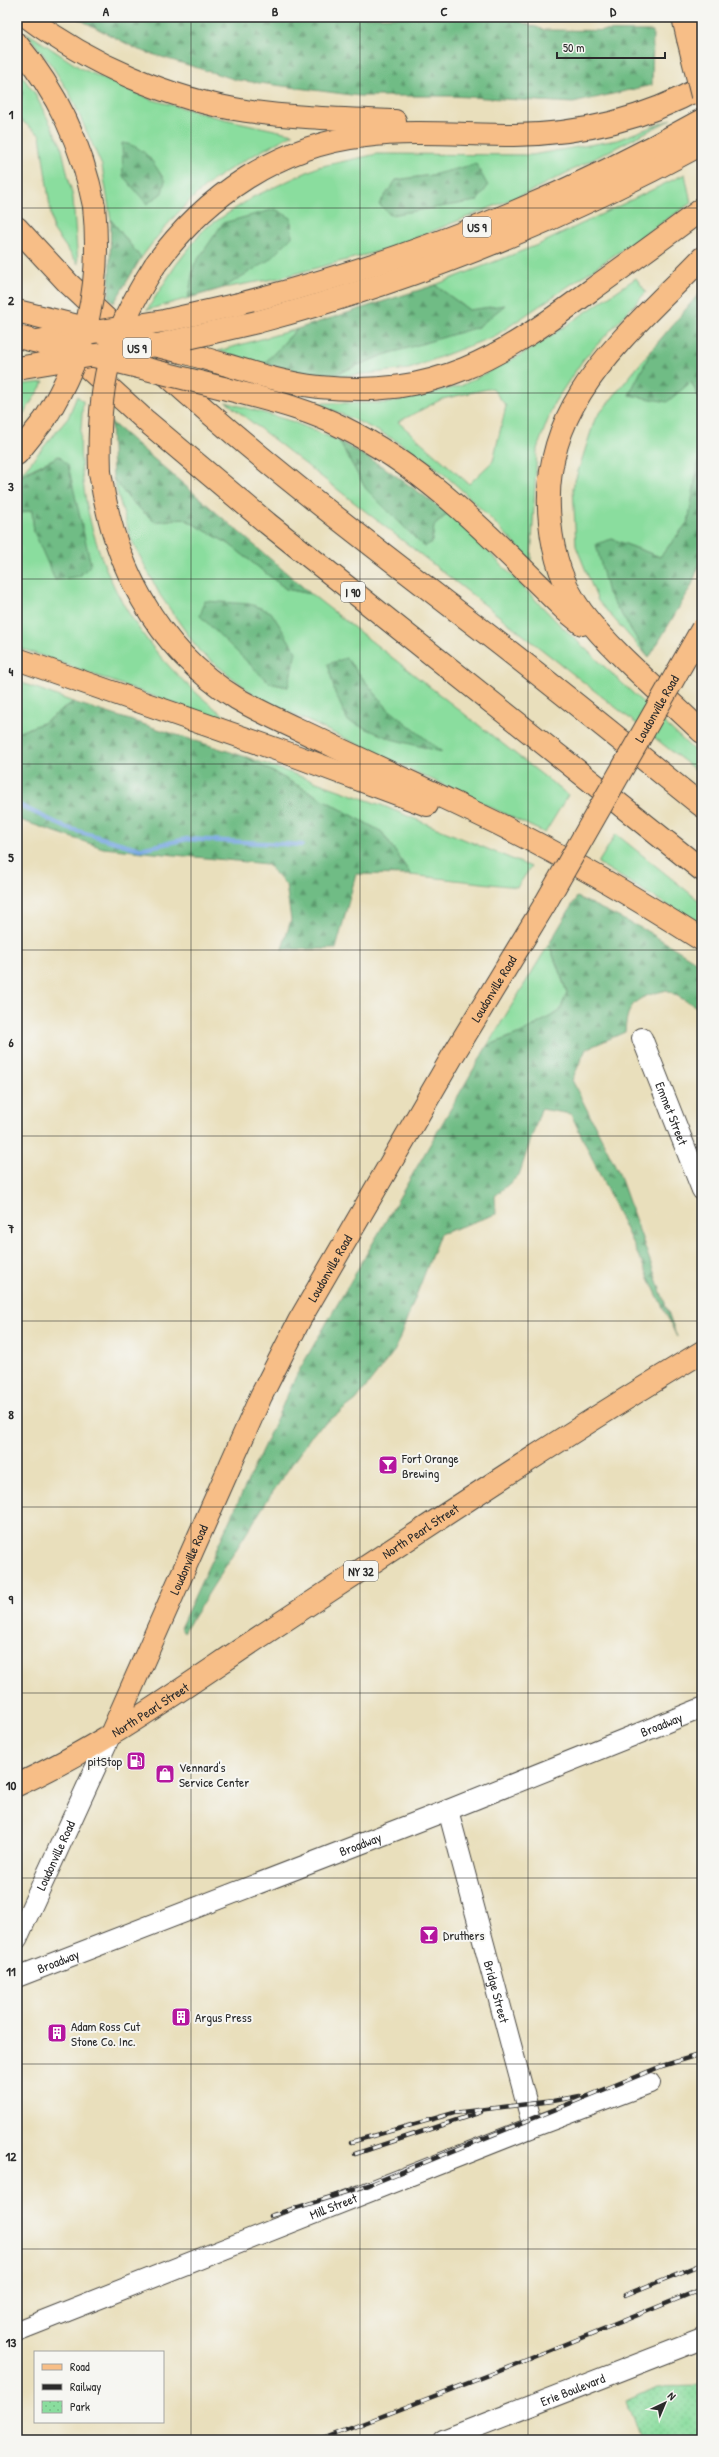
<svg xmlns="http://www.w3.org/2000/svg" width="719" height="2457" viewBox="0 0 719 2457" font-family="'Patrick Hand',sans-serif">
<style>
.grass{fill:#8add9e;stroke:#5a8464;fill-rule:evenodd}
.forest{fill:url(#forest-firs);stroke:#4d7458}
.park{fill:url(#park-dots);stroke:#5a8464}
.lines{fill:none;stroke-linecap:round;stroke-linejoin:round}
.stream{stroke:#79a7e2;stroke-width:4.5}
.minor-casing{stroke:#484641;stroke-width:22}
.major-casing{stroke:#484641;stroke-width:24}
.highway-casing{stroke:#484641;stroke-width:24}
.minor{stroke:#fff;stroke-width:20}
.major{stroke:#f7be87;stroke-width:22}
.highway{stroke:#f7be87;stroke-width:22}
.rail-casing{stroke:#2b2b2b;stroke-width:4.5}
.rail{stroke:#f6f6f2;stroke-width:3;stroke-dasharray:9;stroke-linecap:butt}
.major-bridge-casing{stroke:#484641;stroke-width:24;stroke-linecap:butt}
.highway-bridge-casing{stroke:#484641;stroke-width:24;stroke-linecap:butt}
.major-bridge{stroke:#f7be87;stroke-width:22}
.highway-bridge{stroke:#f7be87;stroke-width:22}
.grid{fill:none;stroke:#2b2b2b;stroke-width:1;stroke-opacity:0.55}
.labels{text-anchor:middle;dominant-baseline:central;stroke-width:4;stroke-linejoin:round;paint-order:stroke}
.shield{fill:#f6f6f2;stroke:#686867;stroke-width:1}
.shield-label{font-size:12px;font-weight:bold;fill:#2b2b2b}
.street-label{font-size:13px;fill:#2b2b2b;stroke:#f6f6f2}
.poi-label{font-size:13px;fill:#2b2b2b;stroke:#f6f6f2;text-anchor:start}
.neatline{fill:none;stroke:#2b2b2b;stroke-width:1.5}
.grid-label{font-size:13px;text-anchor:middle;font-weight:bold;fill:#2b2b2b}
</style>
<defs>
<pattern id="forest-firs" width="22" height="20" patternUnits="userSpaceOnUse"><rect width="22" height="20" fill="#6fbc85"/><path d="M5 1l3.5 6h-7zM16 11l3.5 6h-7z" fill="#5b996d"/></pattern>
<pattern id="park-dots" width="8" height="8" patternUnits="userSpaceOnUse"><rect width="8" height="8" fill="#8add9e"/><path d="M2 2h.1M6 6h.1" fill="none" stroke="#77be88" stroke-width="1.8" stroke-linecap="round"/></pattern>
</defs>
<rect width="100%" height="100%" fill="#f6f6f2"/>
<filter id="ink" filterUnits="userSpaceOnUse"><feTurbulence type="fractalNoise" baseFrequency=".025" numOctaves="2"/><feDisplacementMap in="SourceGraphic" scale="8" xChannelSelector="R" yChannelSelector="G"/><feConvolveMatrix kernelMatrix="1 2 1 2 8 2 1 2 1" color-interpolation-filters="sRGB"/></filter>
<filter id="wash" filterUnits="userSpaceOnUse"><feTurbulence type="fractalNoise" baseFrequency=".012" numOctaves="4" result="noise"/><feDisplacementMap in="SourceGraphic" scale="16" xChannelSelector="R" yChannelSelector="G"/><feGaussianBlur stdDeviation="0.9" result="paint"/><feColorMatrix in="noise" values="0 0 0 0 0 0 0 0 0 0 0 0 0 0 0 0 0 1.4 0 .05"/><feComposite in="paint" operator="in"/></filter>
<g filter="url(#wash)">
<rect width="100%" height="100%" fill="#e9dfbc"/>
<g class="grass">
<path d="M26,32L80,68L150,99L215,117L293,134C264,150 232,165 206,186C181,207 161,231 141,258L111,220L102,166L70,94L52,66Z"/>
<polygon points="17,70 34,92 61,145 73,198 78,264 53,229 40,135 18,118 22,92 17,80"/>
<path d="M672,119L529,192L391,248L279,278L223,288L147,310L176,265L204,229L253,197L318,167L377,154L532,155L617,140ZM432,175L420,209L390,215L396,180Z"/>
<polygon points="685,174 691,203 495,336 409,369 326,378 381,356 469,310 435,285 540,244"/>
<path d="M636,278L646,292L583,360L554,403L537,449L531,560C499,528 469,494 434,466C399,438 357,421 316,403H387L461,386L530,350ZM492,388L506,406L493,461L469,484L398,422L442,399Z"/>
<polygon points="297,329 264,364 218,351"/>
<polygon points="653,348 629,395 691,382 702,403 701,458 688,522 660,557 612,539 608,593 649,658 598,601 576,546 573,487 595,419"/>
<polygon points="44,382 17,424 17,385"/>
<path d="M77,396L83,401C82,420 79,441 81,461C89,576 148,665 242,728L17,647V514L32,510L34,532L59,456L20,475L68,418Z"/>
<polygon points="226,402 291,421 339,441 366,489 432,542 434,526 448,513 481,544 558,623 702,758 702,775"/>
<path d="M113,478L130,500L155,522L183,518L229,544L286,589L311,594L568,795L545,833L257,697L200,652L160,595L131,539ZM242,656L288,687L269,683ZM346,658L387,708L441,752L335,693Z"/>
<polygon points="17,681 73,702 45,722 17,733"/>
<polygon points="246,757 381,805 531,867 517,887 411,875 382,832"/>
<polygon points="616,834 702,903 702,926 598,863"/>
<polygon points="549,944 567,993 560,1011 525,1031 487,1046"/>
</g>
<g class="forest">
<polygon points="75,17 506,17 545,30 653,31 652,85 573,103 451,96 359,96 237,80 139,50"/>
<polygon points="17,80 22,92 18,118 17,118"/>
<path d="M122,143C145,146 153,162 165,181L162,193L147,204L123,176Z"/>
<polygon points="476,164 488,186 477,201 390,215 379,204 396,180 432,175"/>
<polygon points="275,209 291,218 292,237 269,260 223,288 188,298 194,265 223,223"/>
<polygon points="111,220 141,258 114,303 109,298"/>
<polygon points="435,285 469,310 505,305 478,327 381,356 326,378 264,364 297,329"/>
<polygon points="702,290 702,403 691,382 667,402 629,395 653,348"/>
<polygon points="111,422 311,594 286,589 229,544 183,518 155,522 130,500 113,478"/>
<polygon points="339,441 385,468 448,513 434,526 432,542 424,547 366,489"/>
<polygon points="702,442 702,557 691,587 649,658 608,593 596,544 612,539 660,557 688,522"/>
<polygon points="59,456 68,465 91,565 80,576 55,580 34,532 32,510 17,514 17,478"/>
<polygon points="205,601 250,604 271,612 296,652 288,687 269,683 200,616"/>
<polygon points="346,658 387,708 442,752 391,739 348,721 335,693 328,664"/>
<polygon points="73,702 246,757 382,832 411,875 356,874 336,949 282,949 291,920 286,885 267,864 103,848 17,819 17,733 45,722"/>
<path d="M577,897L645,930L702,965V1010L667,990C639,997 627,1000 625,1032L586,1049L572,1080L618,1171L677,1337L571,1114L541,1109L519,1175L495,1196L496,1214L440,1234L395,1350L356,1400L314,1432L268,1499L184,1632L180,1628L297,1374L487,1046L525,1031L560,1011L567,992L549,944Z"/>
</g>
<polygon class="park" points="702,2386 702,2440 640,2440 627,2401 657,2387"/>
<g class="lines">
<polyline class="stream" points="17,804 67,828 140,849 187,839 302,845"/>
</g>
</g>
<g filter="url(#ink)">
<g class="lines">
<g class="minor-casing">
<g id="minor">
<path id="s1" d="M642,1038L702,1190"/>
<path id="s2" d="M448,1810L533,2127"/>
<path id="s3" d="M17,1939L111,1734"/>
<path id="s4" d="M17,1977L448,1810L702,1708"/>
<path id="s5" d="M17,2331L533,2127L650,2083"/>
<path id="s6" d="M443,2440L702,2339"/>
</g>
</g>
<g class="major-casing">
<g id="major">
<polyline points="683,17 688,39"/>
<path d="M239,304C400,263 557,202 702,120"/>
<path d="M257,322C412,281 561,221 702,144"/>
<path id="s7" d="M111,1734L261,1396L299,1321L452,1057L545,904"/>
<path id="s8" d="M17,1785C107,1744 188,1684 270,1630C413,1536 556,1440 702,1352"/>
</g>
</g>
<g class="highway-casing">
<g id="highway">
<path d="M27,17C90,64 168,99 246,111C295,118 345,119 395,121"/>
<path d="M17,44C58,93 82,145 94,206"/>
<polyline points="17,228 68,283 128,339"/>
<path d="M702,258C628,335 537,403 550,522C553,554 563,586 582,612C613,653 664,695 702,732"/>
<path d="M155,265C205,196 279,145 365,136C414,130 464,135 514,135C581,134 643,120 702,87"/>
<polyline points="65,347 146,421 267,523 702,870"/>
<path d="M182,352C227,364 273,382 319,387C436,399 500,358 590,291C627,264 665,237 702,209"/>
<path d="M160,369C262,463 373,546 483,631C557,688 629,747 702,806"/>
<path d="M223,388C263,399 305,408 342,427C430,470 496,543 566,611L582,624"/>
<polyline points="17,454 45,419"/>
<path d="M100,472C113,563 155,648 236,698C267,716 301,730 333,746C382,769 430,791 478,814C556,851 630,894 702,940"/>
<polyline points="17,659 290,754 427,805"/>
</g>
</g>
<use href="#minor" class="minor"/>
<use href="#major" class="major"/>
<use href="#highway" class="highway"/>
<g class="rail-casing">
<g id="rail">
<polyline points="351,2142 454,2113 553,2101 580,2096"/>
<polyline points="355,2154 481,2112"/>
<polyline points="270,2216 369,2185 662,2066 702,2054"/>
<polyline points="625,2295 702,2264"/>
<polyline points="320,2440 497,2372 702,2289"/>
</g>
</g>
<use href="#rail" class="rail"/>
<g class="major-bridge-casing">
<g id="major-bridge">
<polyline points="688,39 702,96"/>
<polyline points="36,341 164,321 239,304"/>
<polyline points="17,368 162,344 257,322"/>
<path id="s9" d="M545,904L702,629"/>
</g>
</g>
<g class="highway-bridge-casing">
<g id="highway-bridge">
<polyline points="17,311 182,352"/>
<polyline points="18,337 223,388"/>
<path d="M45,419C87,351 102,286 94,206"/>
<path d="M100,472C97,385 108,339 155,265"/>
</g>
</g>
<use href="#major-bridge" class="major-bridge"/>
<use href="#highway-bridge" class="highway-bridge"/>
</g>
</g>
<path class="grid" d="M191,17V2440M360,17V2440M528,17V2440M17,208H702M17,393H702M17,579H702M17,764H702M17,950H702M17,1136H702M17,1321H702M17,1507H702M17,1693H702M17,1878H702M17,2064H702M17,2249H702"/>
<defs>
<g id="bar-square" transform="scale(1)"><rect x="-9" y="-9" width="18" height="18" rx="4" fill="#b5179e" stroke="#f6f6f2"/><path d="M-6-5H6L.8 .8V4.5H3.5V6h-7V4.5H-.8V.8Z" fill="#fff"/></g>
<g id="fuel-square" transform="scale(1)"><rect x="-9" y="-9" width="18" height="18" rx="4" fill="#b5179e" stroke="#f6f6f2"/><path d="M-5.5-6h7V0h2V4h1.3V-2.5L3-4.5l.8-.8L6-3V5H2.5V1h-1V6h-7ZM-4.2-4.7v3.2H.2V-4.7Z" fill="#fff"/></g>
<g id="shop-square" transform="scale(1)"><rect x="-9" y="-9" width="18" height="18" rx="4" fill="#b5179e" stroke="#f6f6f2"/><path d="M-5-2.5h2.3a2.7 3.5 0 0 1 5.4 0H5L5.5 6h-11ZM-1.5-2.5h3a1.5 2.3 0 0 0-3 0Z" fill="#fff"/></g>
<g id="building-square" transform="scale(1)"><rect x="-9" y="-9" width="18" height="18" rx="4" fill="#b5179e" stroke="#f6f6f2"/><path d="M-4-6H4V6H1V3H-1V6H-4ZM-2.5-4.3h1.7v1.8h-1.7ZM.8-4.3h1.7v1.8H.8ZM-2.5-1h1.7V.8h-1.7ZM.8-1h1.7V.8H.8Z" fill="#fff"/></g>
</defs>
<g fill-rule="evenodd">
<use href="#bar-square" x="388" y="1465"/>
<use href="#fuel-square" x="136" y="1761"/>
<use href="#shop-square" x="165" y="1774"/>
<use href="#bar-square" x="429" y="1935"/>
<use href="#building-square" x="181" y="2017"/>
<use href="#building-square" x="57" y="2033"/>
</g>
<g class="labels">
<g class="shield">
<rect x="463" y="217" width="28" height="20" rx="3"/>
<rect x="123" y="338" width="28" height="20" rx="3"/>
<rect x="341" y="582" width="24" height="20" rx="3"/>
<rect x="344" y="1561" width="34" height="20" rx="3"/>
</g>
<g class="shield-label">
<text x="477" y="227">US 9</text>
<text x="137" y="348">US 9</text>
<text x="353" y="592">I 90</text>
<text x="361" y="1571">NY 32</text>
</g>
<g class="street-label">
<text stroke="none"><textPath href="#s9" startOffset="225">Loudonville Road</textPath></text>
<text stroke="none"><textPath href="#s7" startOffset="839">Loudonville Road</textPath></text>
<text stroke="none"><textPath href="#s1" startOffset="81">Emmet Street</textPath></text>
<text stroke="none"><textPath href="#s7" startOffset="515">Loudonville Road</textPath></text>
<text stroke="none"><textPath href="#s8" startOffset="477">North Pearl Street</textPath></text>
<text stroke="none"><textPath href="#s7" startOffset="191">Loudonville Road</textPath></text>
<text stroke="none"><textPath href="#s8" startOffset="153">North Pearl Street</textPath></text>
<text stroke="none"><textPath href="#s4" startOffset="692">Broadway</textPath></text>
<text stroke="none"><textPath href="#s4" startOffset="368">Broadway</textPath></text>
<text stroke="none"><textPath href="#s3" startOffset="92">Loudonville Road</textPath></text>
<text stroke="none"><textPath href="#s4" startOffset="44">Broadway</textPath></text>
<text stroke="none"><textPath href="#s2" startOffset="188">Bridge Street</textPath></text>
<text stroke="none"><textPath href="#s5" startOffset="340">Mill Street</textPath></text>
<text stroke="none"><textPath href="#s6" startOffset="139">Erie Boulevard</textPath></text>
</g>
<g class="poi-label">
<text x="402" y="1458">Fort Orange<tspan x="402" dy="15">Brewing</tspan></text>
<text x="122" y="1761" text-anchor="end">pitStop</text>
<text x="179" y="1767">Vennard's<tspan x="179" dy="15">Service Center</tspan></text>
<text x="443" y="1935">Druthers</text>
<text x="195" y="2017">Argus Press</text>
<text x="71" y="2026">Adam Ross Cut<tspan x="71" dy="15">Stone Co. Inc.</tspan></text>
</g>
</g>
<rect width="719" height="2457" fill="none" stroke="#f6f6f2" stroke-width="44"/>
<rect x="34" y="2351" width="130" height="72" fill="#f6f6f2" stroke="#a5a5a2"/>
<rect x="42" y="2364" width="20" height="6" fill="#f7be87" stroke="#a5a5a2"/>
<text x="70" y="2371" font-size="12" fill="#2b2b2b">Road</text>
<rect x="42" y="2384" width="20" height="6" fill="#2b2b2b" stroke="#a5a5a2"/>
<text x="70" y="2391" font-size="12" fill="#2b2b2b">Railway</text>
<rect x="42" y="2401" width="20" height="12" fill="url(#park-dots)" stroke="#a5a5a2"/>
<text x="70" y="2411" font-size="12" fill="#2b2b2b">Park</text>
<g transform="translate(665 2403) rotate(44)" stroke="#f6f6f2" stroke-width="3" paint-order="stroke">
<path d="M0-3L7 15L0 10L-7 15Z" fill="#2b2b2b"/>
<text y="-6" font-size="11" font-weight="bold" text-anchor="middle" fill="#2b2b2b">N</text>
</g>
<path d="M557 52v6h108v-6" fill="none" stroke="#2b2b2b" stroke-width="2"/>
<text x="563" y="52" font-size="12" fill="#2b2b2b" stroke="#f6f6f2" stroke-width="3" paint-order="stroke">50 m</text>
<rect x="22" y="22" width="675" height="2413" class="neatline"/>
<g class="grid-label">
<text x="106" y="16">A</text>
<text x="275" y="16">B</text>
<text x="444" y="16">C</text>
<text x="613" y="16">D</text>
<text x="11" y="119">1</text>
<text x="11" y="305">2</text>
<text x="11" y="491">3</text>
<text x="11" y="676">4</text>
<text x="11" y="862">5</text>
<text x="11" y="1047">6</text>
<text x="11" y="1233">7</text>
<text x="11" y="1419">8</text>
<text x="11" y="1604">9</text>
<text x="11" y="1790">10</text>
<text x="11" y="1976">11</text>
<text x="11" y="2161">12</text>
<text x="11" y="2347">13</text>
</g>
</svg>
